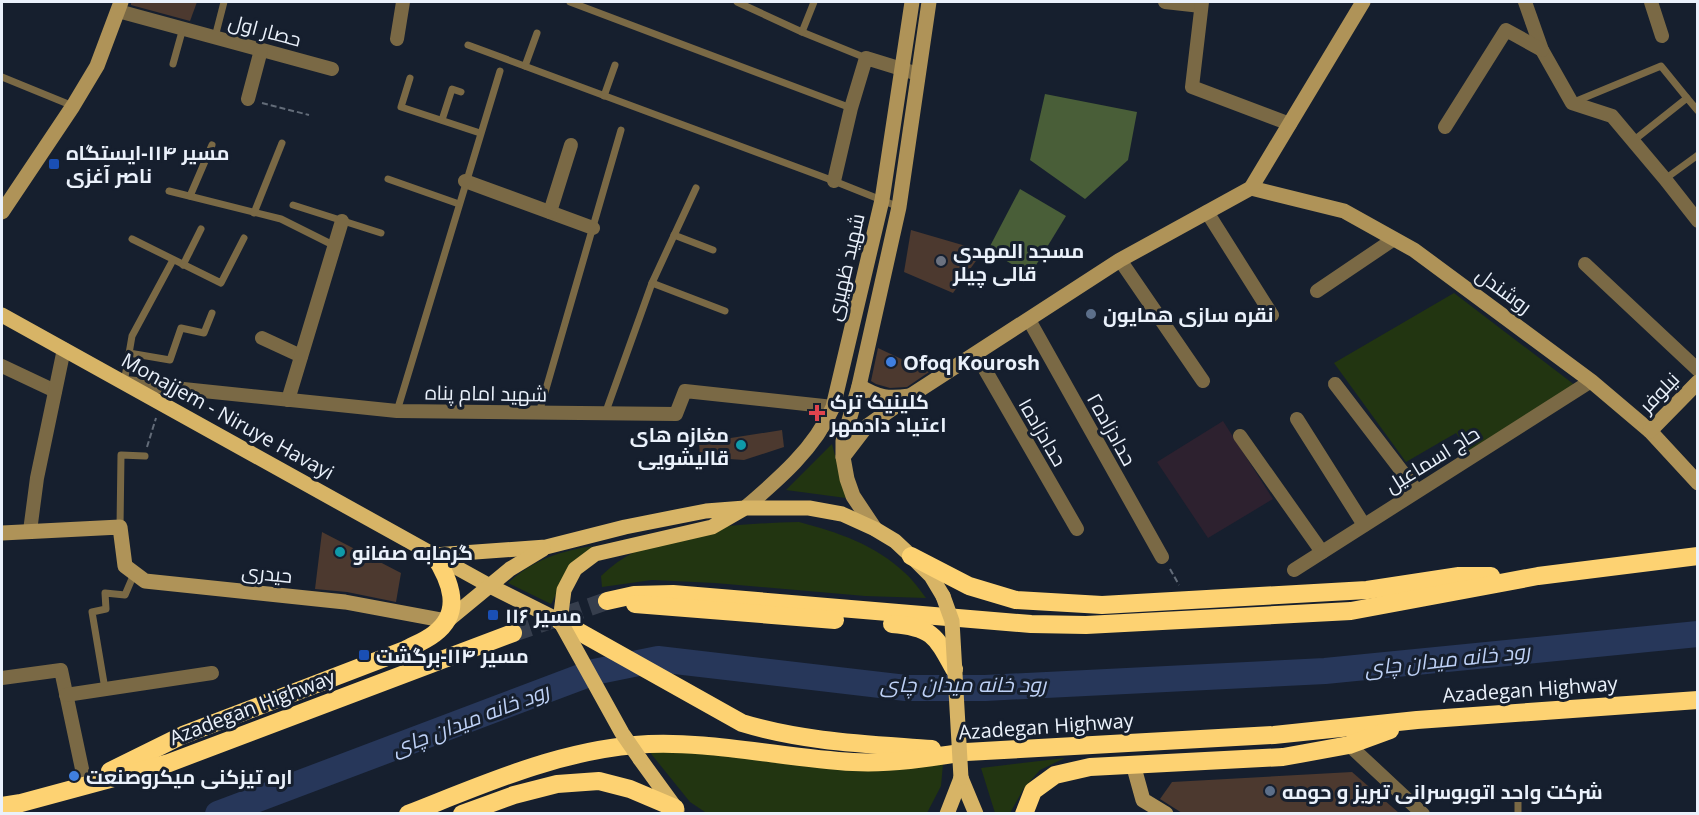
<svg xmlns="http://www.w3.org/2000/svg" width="1699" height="815" viewBox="0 0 1699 815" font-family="'Open Sans',Cairo,sans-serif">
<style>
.education{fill:#2d212f}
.green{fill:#223511}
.forest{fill:#495e38}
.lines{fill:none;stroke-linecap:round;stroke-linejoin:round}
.river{stroke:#27375a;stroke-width:26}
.building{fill:#4c392f}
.highway-tunnel{stroke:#363e4d;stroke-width:18;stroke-dasharray:18 9;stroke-linecap:butt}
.path{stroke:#636c79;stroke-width:2;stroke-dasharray:6 3;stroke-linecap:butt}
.lane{stroke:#7a6945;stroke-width:7}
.street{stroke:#7a6945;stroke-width:14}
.secondary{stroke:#af9358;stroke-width:15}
.primary{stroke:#d7b466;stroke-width:15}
.highway{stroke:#fdd272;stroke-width:18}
.primary-bridge{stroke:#d7b466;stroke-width:15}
.transit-dot{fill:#1a4fb4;stroke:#161f2e;stroke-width:2}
.worship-dot{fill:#6b7280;stroke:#161f2e;stroke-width:2}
.service-dot{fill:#5c6f8a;stroke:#161f2e;stroke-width:2}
.shop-dot{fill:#3f7fe0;stroke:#161f2e;stroke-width:2}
.health-dot{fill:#e0444e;stroke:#161f2e;stroke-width:2}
.culture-dot{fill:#0f9aa8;stroke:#161f2e;stroke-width:2}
.labels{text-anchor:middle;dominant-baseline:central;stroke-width:6;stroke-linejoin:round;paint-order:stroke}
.street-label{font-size:20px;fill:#eaf1fb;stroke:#161f2e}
.poi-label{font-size:20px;font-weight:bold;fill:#eaf1fb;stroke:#161f2e;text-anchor:start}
.water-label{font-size:21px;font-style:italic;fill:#bed1f6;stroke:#161f2e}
</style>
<rect width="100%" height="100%" fill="#161f2e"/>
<polygon class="education" points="1223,421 1273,499 1208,538 1157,462"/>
<g class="green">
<polygon points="1454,293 1576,386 1469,451 1456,433 1406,462 1334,363"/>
<polygon points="832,444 846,498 786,490"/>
<path d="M799,522C837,532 876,545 905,573C913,580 920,590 926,598L865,596L715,583L652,580L602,587L601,576C652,527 732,524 799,522Z"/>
<path d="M593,546L573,563L551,604L508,583C533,560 560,551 593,546Z"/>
<polygon points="648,750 943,764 941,786 927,813 708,814 690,802"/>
<polygon points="1065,758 1040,770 1024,788 1010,813 995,813 981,768"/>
</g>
<g class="forest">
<polygon points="1045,94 1137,112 1128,160 1085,199 1030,160"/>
<polygon points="1020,189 1066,216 1030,275 988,250"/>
</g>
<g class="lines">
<polyline class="river" points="218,814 594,672 658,659 906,688 985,688 1325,671 1698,634"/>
</g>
<g class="building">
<polygon points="131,2 197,2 190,21 131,5"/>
<polygon points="911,230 983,251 953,293 904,272"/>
<polygon points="878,348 929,372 907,387 890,388 876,384 871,381"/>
<polygon points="782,430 784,447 744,460 700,457 699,443"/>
<polygon points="322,532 401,573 396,602 347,592 315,589"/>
<polygon points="1352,772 1399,813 1182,813 1160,799 1172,782"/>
</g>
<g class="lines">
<polyline class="highway-tunnel" points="513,633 607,601"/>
<g class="path">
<polyline points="262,103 309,115"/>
<polyline points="147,447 156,418"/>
<polyline points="1170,569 1179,585"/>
</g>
<g class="lane">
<polyline points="570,2 851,108"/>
<polyline points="737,2 802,32 866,58"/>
<polyline points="802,32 814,2"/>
<polyline points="215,37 224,2"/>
<polyline points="468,45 834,181 899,207"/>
<polyline points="173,64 183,28"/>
<polyline points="525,66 537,33"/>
<polyline points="2,77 73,106"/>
<polyline points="410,78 401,107 480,133"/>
<polyline points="604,96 615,65"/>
<polyline points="1574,102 1661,66 1687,98"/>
<polyline points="442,120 452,89 461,92"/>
<polyline points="1633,141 1687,98 1698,111"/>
<polyline points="388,179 459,204"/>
<polyline points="1665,179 1698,155"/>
<polyline points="169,191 281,219 335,246"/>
<polyline points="190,196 212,145"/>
<polyline points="293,205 381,233"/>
<polyline points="254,213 282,143"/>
<polyline points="674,235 713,250"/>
<polyline points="132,239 221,283 244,238"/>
<polyline points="183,265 201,229"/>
<polyline points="652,283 725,311"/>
<polyline points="129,353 170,360 181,328 204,333 212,313"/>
<polyline points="124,383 132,336 173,260"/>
<polyline points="397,411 500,71"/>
<polyline points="539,413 621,130"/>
<polyline points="605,414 652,283 696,188"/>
<polyline points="120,527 121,455 145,456"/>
<polyline points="105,689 92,612 106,609 105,593 125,595 134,574"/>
<polyline points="1518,800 1518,814"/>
</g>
<g class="street">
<polyline points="1165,2 1201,6"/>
<polyline points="1202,2 1192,87 1290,124"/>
<polyline points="1525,2 1542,50 1572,103 1612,116 1665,179 1698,221"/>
<polyline points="1651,2 1662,36"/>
<polyline points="118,11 332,69"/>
<polyline points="397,39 403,2"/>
<polyline points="248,99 261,50"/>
<polyline points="1445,127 1506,30 1542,50"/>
<polyline points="465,181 593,228"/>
<polyline points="834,181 851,108 866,58 918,74"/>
<polyline points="550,212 571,145"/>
<polyline points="1207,212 1272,315"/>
<polyline points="1120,260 1203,381"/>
<polyline points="1585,264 1698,370"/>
<polyline points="1317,291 1394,239"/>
<polyline points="1029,320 1162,557"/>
<polyline points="262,338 301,356"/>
<polyline points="976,354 1077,529"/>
<polyline points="2,366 55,391"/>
<polyline points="126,383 397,411 676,414 685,391 833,407"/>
<polyline points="1335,384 1417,491"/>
<polyline points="288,400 342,221"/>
<polyline points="1297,419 1364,525"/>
<polyline points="1240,436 1322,552"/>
<polyline points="30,531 37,478 64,349"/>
<polyline points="1294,570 1591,381"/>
<polyline points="2,678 61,670 85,783"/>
<polyline points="66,695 212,673"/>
<polyline points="1349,745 1423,814"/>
</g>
<g class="secondary">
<polyline points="1251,188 1344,211 1414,250 1591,381 1650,431 1698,483"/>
<polyline points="2,212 73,106 97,66 121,2"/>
<polyline points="910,396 1120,260 1251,188 1363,2"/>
<polyline points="1650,431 1698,382"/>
<path d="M843,457L866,427L910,396C888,399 879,398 859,386"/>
<path d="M745,508C780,478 814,449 833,407L882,200L912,2"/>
<polyline points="875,529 853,496 847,479 843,457 843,441 859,386 899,207 929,2"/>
<polyline points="2,533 120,527 125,566 145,581 345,602 447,621"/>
<polyline points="1133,764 1143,800 1166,814"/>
</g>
<g class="primary">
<polyline points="2,315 434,555"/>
<polyline points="745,508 706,511 625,527 546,547 434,555 490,586 560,621 564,590 575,569 595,554 712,527 745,508 809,508 842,514 875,529 895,541 911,556 931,576 943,596"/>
<polyline points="447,621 510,569 543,549"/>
<polyline points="640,759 677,810"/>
<polyline points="961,778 976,814"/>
<polyline points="947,814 961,778"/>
</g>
<g class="highway">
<polyline points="911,556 969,586 1016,600 1102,605 1367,590 1459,576 1491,576"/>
<polyline points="607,601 634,595 673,594 1031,624 1086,625 1351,611 1538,576 1698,556"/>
<polyline points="635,604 835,620"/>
<path d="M560,621L742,723C804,742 868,744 932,749"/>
<path d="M892,624C932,627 936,636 954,669"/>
<path d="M110,771L183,735L405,650C414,645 425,641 434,634C464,612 450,580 434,555"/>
<polyline points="2,806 21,803 169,763 513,633"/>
<path d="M408,814C482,785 555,752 635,745C704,739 783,758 853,762C891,764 929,758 966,752L1274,735L1417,720L1698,700"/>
<polyline points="462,814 514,795 557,784 599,781 630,789 675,808"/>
<polyline points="1024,814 1033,791 1055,775 1090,767 1283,757 1349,745 1390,730"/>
</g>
<g class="primary-bridge">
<polyline points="943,596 952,621 961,778"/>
<polyline points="560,621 622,733 640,759"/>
</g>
</g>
<g class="transit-dot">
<rect x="48" y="158" width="12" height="12" rx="3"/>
<rect x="487" y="609" width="12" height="12" rx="3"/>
<rect x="358" y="649" width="12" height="12" rx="3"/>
</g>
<circle class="worship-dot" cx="941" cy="261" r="6"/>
<g class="service-dot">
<circle cx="1091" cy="314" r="6"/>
<circle cx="1270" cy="791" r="6"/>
</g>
<g class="shop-dot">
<circle cx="891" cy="362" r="6"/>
<circle cx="74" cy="776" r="6"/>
</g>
<path class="health-dot" d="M814 404h6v6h6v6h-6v6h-6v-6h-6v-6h6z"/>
<g class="culture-dot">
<circle cx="741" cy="445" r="6"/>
<circle cx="340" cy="552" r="6"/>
</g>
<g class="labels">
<g class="street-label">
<text transform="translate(265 30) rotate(15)">حصار اول</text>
<text transform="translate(845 267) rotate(-77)">شهید ظهیری</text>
<text transform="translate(1504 290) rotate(36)">روشندل</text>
<text transform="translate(1659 392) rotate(-46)">نیلوفر</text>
<text transform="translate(486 393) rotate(1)">شهید امام پناه</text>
<text transform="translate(228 416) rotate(29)">Monajjem - Niruye Havayi</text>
<text transform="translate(1112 429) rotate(61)">حدادزاده۲</text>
<text transform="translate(1043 432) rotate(60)">حدادزاده۱</text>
<text transform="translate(1432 459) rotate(-32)">حاج اسماعیل</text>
<text transform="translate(267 573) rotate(6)">حیدری</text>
<text transform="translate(1530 689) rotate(-4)">Azadegan Highway</text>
<text transform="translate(252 707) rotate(-21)">Azadegan Highway</text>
<text transform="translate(1046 726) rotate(-4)">Azadegan Highway</text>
</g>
<g class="poi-label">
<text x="66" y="152">مسیر ۱۱۴-ایستگاه<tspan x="66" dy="23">ناصر آغزی</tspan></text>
<text x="953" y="250">مسجد المهدی<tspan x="953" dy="23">قالی چیلر</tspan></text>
<text x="1103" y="314">نقره سازی همایون</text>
<text x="903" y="362">Ofoq Kourosh</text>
<text x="830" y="401">کلینیک ترک<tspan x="830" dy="23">اعتیاد دادمهر</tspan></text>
<text x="729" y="434" text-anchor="end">مغازه های<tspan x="729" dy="23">قالیشویی</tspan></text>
<text x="352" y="552">گرمابه صفانو</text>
<text x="505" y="615">مسیر ۱۱۶</text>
<text x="376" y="655">مسیر ۱۱۴-برگشت</text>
<text x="86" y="776">اره تیزکنی میکروصنعت</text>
<text x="1282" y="791">شرکت واحد اتوبوسرانی تبریز و حومه</text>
</g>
<g class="water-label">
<text transform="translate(1447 659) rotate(-6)">رود خانه میدان چای</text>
<text x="963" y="684">رود خانه میدان چای</text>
<text transform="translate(470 719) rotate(-21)">رود خانه میدان چای</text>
</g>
</g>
<rect width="1699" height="815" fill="none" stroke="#eaf1fb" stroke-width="6"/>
</svg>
